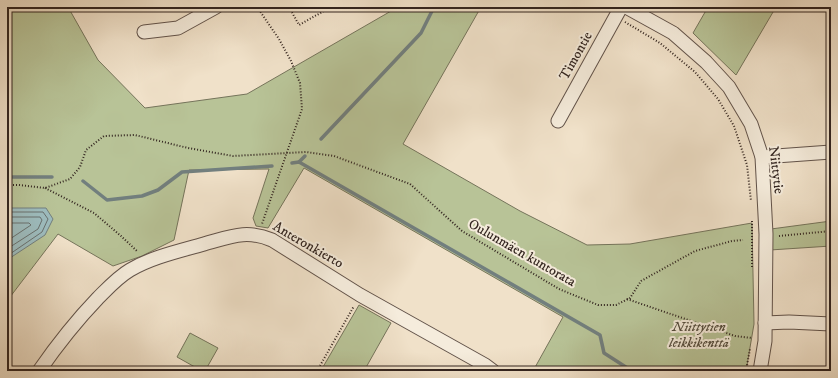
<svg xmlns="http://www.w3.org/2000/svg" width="838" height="378" viewBox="0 0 838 378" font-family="'IM FELL DW Pica',serif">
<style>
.green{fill:#b8c397;stroke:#75745b}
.water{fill:#9dbcbe;stroke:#727f7e}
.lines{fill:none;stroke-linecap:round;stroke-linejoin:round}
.shore{stroke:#68706e;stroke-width:1}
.stream{stroke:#727f7e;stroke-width:3.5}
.street-casing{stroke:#62534a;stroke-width:15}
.path{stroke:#32241f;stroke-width:2;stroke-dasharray:1 2;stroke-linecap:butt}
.street{stroke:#f5ecdc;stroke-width:13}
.labels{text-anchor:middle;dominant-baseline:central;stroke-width:4;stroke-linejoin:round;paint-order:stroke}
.street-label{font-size:14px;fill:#32241f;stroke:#f5ecdc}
.park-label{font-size:14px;font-style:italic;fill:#544c3d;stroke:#f5ecdc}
</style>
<rect width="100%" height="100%" fill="#f0e1c9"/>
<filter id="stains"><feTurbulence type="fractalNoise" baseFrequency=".005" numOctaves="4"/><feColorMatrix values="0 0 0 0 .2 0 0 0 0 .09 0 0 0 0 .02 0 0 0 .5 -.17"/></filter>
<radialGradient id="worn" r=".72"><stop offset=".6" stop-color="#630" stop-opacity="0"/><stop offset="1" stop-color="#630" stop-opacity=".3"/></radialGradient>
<g class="green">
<polygon points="7,7 68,7 98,60 145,108 247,94 398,7 481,7 403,144 520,211 587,245 630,244 752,223 754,324 746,371 533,371 563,317 304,168 268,228 256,226 253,218 269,169 189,170 174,240 142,256 113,266 58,234 7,301"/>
<polygon points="708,7 776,7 736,75 693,33"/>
<polygon points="831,221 831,246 770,250 771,229"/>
<polygon points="359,305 391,323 364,371 330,371 323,367"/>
<polygon points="190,333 218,348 205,371 202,371 177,357"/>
</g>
<polygon class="water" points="7,208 46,208 53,219 45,235 13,256 7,261"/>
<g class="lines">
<g class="shore">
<polyline points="7,212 43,212 48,219 42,232 7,256"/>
<polyline points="7,217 40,217 42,220 38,229 7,249"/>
<polyline points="7,223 29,223 31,225 7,241"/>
</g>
<g class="stream">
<polyline points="321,139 421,33 434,7"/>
<polyline points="299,162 305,156"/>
<polyline points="292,163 299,162 600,335 604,353 632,371"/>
<polyline points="7,177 52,177"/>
<polyline points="83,181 107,200 142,196 158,190 182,172 272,166"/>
</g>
<g class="street-casing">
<g id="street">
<polyline points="626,7 673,33 706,62 729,87 751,124 762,157 766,234 765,341 760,371"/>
<polyline points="144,32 178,28 216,7"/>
<polyline points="558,121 621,7"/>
<polyline points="762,157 831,152"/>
<polyline points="765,323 789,322 831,324"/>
<path d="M39,371C57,345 76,321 98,298C108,288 118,277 130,270C152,257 180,251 204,244C230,237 246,229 272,240L360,295L485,365L493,371"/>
</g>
</g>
<g class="path">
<polyline points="257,7 279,39 291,61 300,83 302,109 262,224"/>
<polyline points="289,7 299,25 331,7"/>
<polyline points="598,7 606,11"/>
<polyline points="625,22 660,43 695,72 718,99 734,126 747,165 751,201"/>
<polyline points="7,185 19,185 45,188 70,179 80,167 86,150 104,136 135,135 188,148 233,156 306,152 334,156 410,184 462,231 559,289 598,305 616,305 630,298 641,281 695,251 732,241 743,240"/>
<polyline points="45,188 94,213 121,236 138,252"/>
<polyline points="752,221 752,269"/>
<polyline points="779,236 831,231"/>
<polyline points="627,299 735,336 752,338"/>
<polyline points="317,371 354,306"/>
<polyline points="746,371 750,349"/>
</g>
<use href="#street" class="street"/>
</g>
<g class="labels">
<g class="street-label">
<text transform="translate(576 56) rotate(-61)">Timontie</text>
<text transform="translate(776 170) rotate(83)">Niittytie</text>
<text transform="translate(308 245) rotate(30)">Anteronkierto</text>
<text transform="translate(522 253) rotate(30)">Oulunmäen kuntorata</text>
</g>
<g class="park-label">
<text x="699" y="327">Niittytien<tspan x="699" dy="16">leikkikenttä</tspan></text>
</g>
</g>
<rect width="838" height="378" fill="none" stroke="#f0e1c9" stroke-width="24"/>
<rect x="8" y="8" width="822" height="362" fill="none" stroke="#32241f" stroke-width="2"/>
<rect x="12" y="12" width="814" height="354" fill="none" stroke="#32241f"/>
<rect width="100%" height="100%" filter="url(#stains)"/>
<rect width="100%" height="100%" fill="url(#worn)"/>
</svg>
